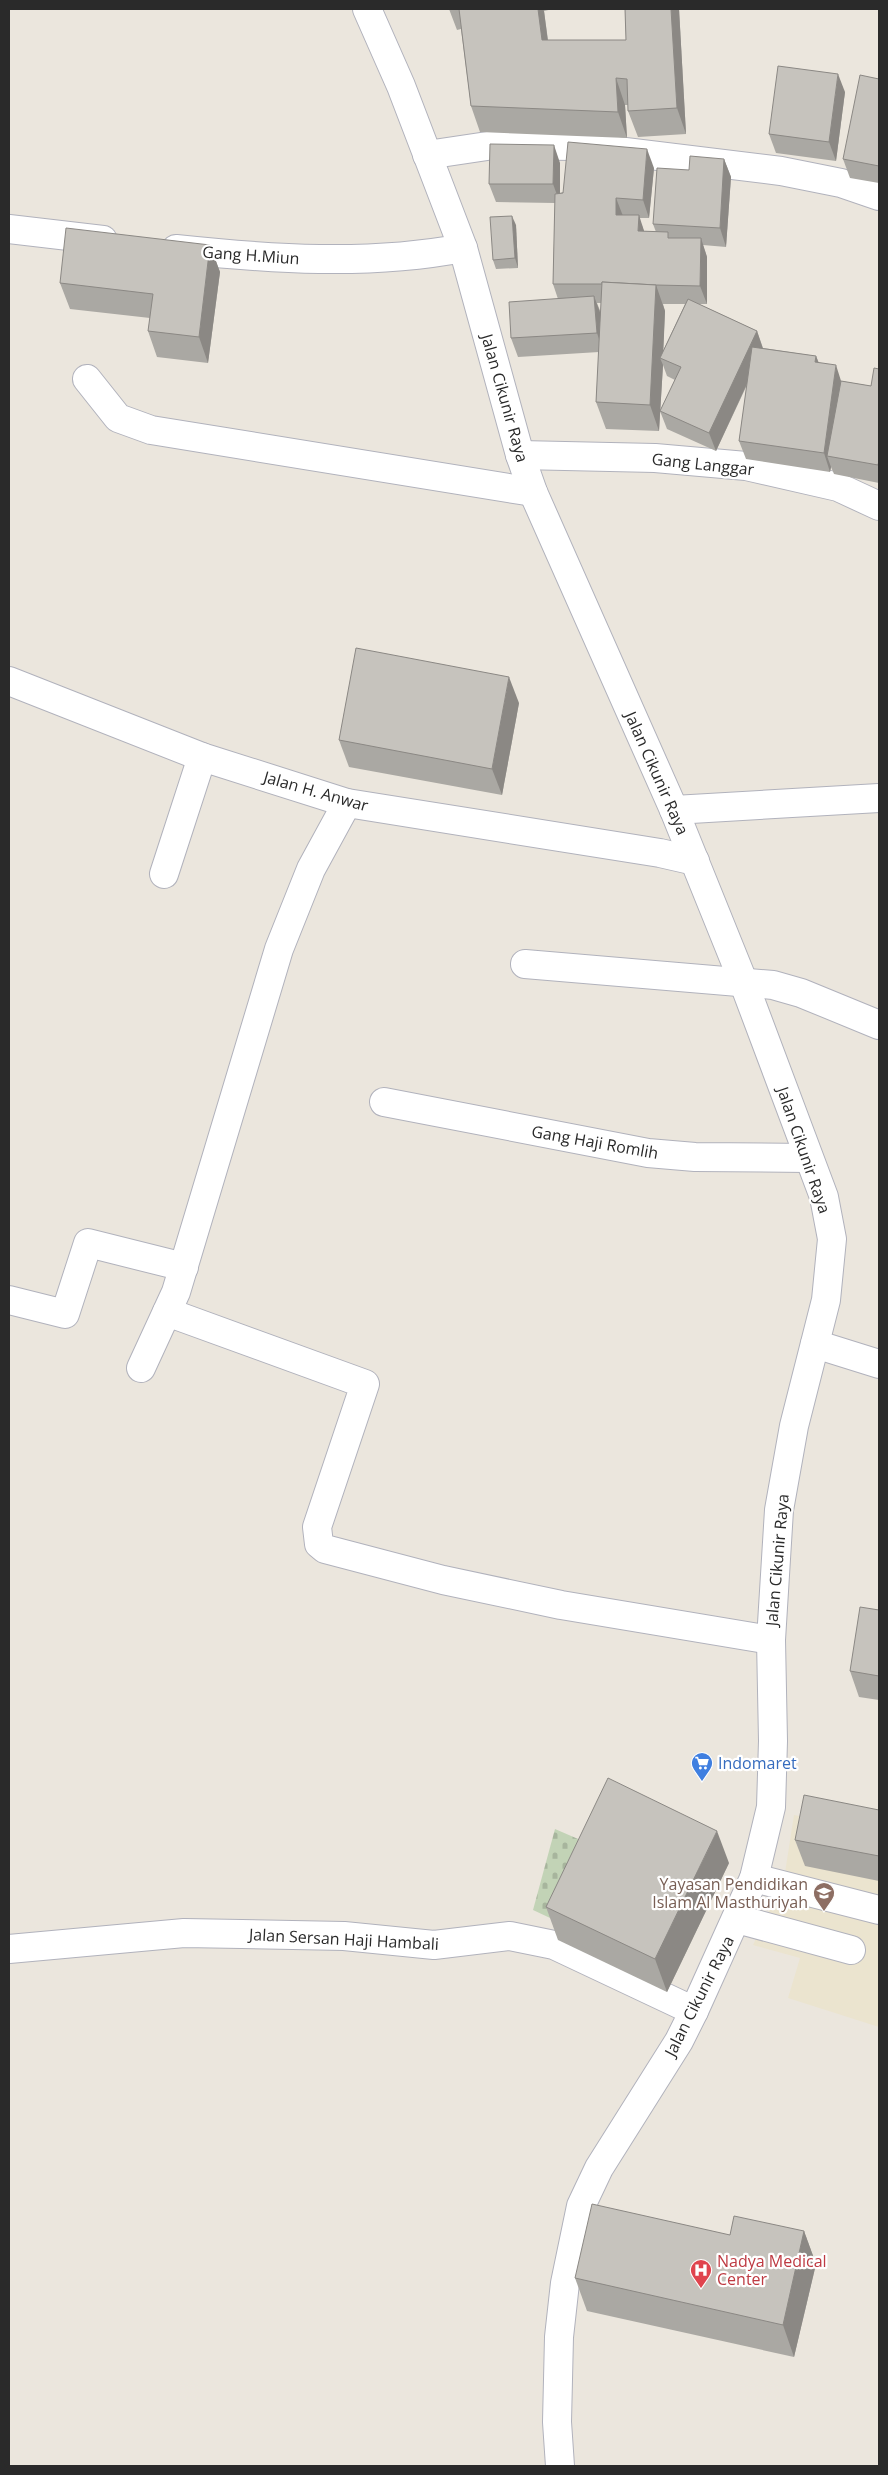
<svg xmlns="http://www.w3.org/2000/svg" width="888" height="2475" viewBox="0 0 888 2475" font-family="'Open Sans',sans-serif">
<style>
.education{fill:#ebe4cf}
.cemetery{fill:url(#cemetery-stones)}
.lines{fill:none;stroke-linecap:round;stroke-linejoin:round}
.minor-casing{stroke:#b1b2bc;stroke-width:30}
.minor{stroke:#fff;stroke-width:28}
.wall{fill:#aaa8a3;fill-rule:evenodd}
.shaded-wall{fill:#8b8884}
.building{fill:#c6c3bd;stroke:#8b8884}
.labels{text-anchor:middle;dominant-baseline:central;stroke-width:4.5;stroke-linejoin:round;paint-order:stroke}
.street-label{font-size:16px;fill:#2a2a2a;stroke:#fff}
.shop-label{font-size:16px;fill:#366cbe;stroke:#fff;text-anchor:start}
.education-label{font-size:16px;fill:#785e54;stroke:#fff;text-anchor:end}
.health-label{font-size:16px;fill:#be3a42;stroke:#fff;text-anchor:start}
</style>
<defs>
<pattern id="cemetery-stones" width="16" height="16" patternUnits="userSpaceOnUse" patternTransform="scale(1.25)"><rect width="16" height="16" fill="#c2d3b6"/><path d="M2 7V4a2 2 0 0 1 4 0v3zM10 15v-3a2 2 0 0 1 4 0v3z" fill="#a7b59d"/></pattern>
</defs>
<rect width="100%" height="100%" fill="#ebe6dd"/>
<polygon class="education" points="794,1815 879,1831 879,2027 788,1998 800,1958 753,1945 784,1879"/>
<polygon class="cemetery" points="555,1829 599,1848 563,1924 533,1910"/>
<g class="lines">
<g class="minor-casing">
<g id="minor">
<polyline points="367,9 401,86 463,248 520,455 533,492 674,810 743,981 824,1197 832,1239 826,1300 794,1426 779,1510 771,1640 773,1741 771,1807 754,1878 694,2011 679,2041 599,2168 581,2206 565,2283 559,2337 557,2422 560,2466"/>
<polyline points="427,155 494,145 576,146 781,171 841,183 879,196"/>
<polyline points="9,229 103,240"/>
<path d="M176,249C271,259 368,266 463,248"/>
<polyline points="87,379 118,418 151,430 533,492"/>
<polyline points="520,455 655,458 746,466 838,487 879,506"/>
<polyline points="9,681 202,757 347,803 660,853 695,861"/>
<polyline points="674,810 879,798"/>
<polyline points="164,874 202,757"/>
<polyline points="525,964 773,985 801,993 879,1025"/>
<polyline points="384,1102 648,1153 695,1157 808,1158"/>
<polyline points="9,1300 65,1314 88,1243 184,1267"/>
<polyline points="167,1312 365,1384 317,1527 319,1544 325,1549 443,1580 561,1605 771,1640"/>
<polyline points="815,1344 879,1364"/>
<polyline points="141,1368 176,1292 279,949 311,869 347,803"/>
<polyline points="754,1878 879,1910"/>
<polyline points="737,1919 851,1950"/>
<polyline points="9,1949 184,1933 344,1936 434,1945 510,1936 554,1945 694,2011"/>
</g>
</g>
<use href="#minor" class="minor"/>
</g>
<g class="wall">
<polygon points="449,9 553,9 544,11 548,40 626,40 625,9 679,9 686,134 638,137 628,111 628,105 625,105 627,138 480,132 471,106 461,29 457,30"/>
<polygon points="879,79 879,183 850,178 843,159"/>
<polygon points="845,92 836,161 776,153 769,134"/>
<path d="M724,159L731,177L726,247L703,245L707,257V304H699L757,331L763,348L816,356L819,363L841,381L871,386L879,369V483L834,474L831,467L830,472L746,459L739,441L747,385L716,451L667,429L660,411L675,380L667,376L663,365L659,431L606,429L596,402L599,352L518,357L511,338L558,299L553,284L555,203L496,202L489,184L560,163V193L654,168L649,218H639L644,231L656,232L653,224L689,170ZM597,303H601V313ZM663,304H685L663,351L665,311Z"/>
<polygon points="516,225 518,268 496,269 493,260"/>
<polygon points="210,245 220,272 208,363 157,357 148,331 150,318 70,309 60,283"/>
<polygon points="519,703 502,795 349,767 339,740"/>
<polygon points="879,1610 879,1700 859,1697 850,1671"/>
<polygon points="879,1810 879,1881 805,1866 795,1840"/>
<polygon points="729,1863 667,1992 558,1940 546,1907"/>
<polygon points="804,2231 816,2264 794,2357 587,2311 575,2278 730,2235"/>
</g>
<g class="shaded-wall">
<polygon points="538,9 543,9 544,11 551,66 542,40"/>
<polygon points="671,9 679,9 686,134 677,108"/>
<polygon points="838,74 845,92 836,161 829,142"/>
<polygon points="616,78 625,105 627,138 618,112"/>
<polygon points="554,145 560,163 560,203 553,184"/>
<polygon points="647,149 654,168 649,218 643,200"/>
<polygon points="724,159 731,177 726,247 720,228"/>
<polygon points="616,198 623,216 616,215"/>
<polygon points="639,215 645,234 638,231"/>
<polygon points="512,216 516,225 518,268 515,258"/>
<polygon points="701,238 707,257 707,304 700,286"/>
<polygon points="210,245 220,272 208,363 199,337"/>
<polygon points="656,285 665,311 663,359 660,358 663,365 659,431 650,405"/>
<polygon points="594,296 601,315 603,351 597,333"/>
<polygon points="757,331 763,349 716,451 709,433"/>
<polygon points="816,356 823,375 815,362"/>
<polygon points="836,365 842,384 827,456 831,467 830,472 824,453"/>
<polygon points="509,677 519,703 502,795 492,769"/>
<polygon points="717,1831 729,1863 667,1992 655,1959"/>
<polygon points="804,2231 816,2264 794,2357 783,2325"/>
</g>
<g class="building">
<polygon points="459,9 538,9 542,40 626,40 625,9 671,9 677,108 628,111 627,79 616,78 618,112 471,106"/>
<polygon points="778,66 838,74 829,142 769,134"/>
<polygon points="860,75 879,79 879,166 843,159"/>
<polygon points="568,142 647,149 643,200 616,198 616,215 639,215 638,231 668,232 668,238 701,238 700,286 656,285 602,282 602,284 553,284 555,194 563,193"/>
<polygon points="490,144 554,145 553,184 489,184"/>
<polygon points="690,156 724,159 720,228 653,224 657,168 689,170"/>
<polygon points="512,216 515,258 493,260 490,217"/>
<polygon points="66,228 210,245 199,337 148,331 153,294 60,283"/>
<polygon points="602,282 656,285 650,405 596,402"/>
<polygon points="594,296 597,333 511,338 509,302"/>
<polygon points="688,299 757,331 709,433 660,411 681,367 660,358"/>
<polygon points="752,347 816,356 815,362 836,365 824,453 739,441"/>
<polygon points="874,368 879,369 879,460 878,465 827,456 841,381 871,386"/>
<polygon points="356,648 509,677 492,769 339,740"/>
<polygon points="860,1607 879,1610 879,1676 850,1671"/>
<polygon points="608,1778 717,1831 655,1959 546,1907"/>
<polygon points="804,1795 879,1810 879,1856 795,1840"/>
<polygon points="592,2204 730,2235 734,2216 804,2231 783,2325 575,2278"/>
</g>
<defs>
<g id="supermarket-pin" transform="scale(1.125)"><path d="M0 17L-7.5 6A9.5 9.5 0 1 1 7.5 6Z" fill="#3f7fe0" stroke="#fff"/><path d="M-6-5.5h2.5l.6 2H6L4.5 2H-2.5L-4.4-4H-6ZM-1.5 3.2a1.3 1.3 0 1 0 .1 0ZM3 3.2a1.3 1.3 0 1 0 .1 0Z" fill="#fff"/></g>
<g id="school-pin" transform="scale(1.125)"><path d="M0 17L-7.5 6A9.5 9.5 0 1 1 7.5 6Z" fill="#8d6e63" stroke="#fff"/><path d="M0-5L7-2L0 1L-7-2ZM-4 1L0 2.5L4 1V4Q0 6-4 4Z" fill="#fff"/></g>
<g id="hospital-pin" transform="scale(1.125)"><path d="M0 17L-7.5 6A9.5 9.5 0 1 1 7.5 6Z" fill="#e0444e" stroke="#fff"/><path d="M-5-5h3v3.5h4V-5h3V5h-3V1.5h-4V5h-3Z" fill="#fff"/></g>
</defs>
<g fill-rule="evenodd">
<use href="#supermarket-pin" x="702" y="1763"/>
<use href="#school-pin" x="824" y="1893"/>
<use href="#hospital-pin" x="701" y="2270"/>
</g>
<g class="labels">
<g class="street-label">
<text transform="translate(251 255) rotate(4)">Gang H.Miun</text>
<text transform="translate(505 398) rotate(74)">Jalan Cikunir Raya</text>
<text transform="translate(703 464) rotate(6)">Gang Langgar</text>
<text transform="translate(657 773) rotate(66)">Jalan Cikunir Raya</text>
<text transform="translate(316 791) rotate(16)">Jalan H. Anwar</text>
<text transform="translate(595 1142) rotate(10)">Gang Haji Romlih</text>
<text transform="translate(804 1150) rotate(71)">Jalan Cikunir Raya</text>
<text transform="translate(777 1560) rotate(-85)">Jalan Cikunir Raya</text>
<text transform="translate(344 1939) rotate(3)">Jalan Sersan Haji Hambali</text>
<text transform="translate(699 1996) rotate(-63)">Jalan Cikunir Raya</text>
</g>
<g class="shop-label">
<text x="718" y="1763">Indomaret</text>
</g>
<g class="education-label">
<text x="808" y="1884">Yayasan Pendidikan<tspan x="808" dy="18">Islam Al Masthuriyah</tspan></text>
</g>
<g class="health-label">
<text x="717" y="2261">Nadya Medical<tspan x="717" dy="18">Center</tspan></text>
</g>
</g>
<rect width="888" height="2475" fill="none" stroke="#2a2a2a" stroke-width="20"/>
</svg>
